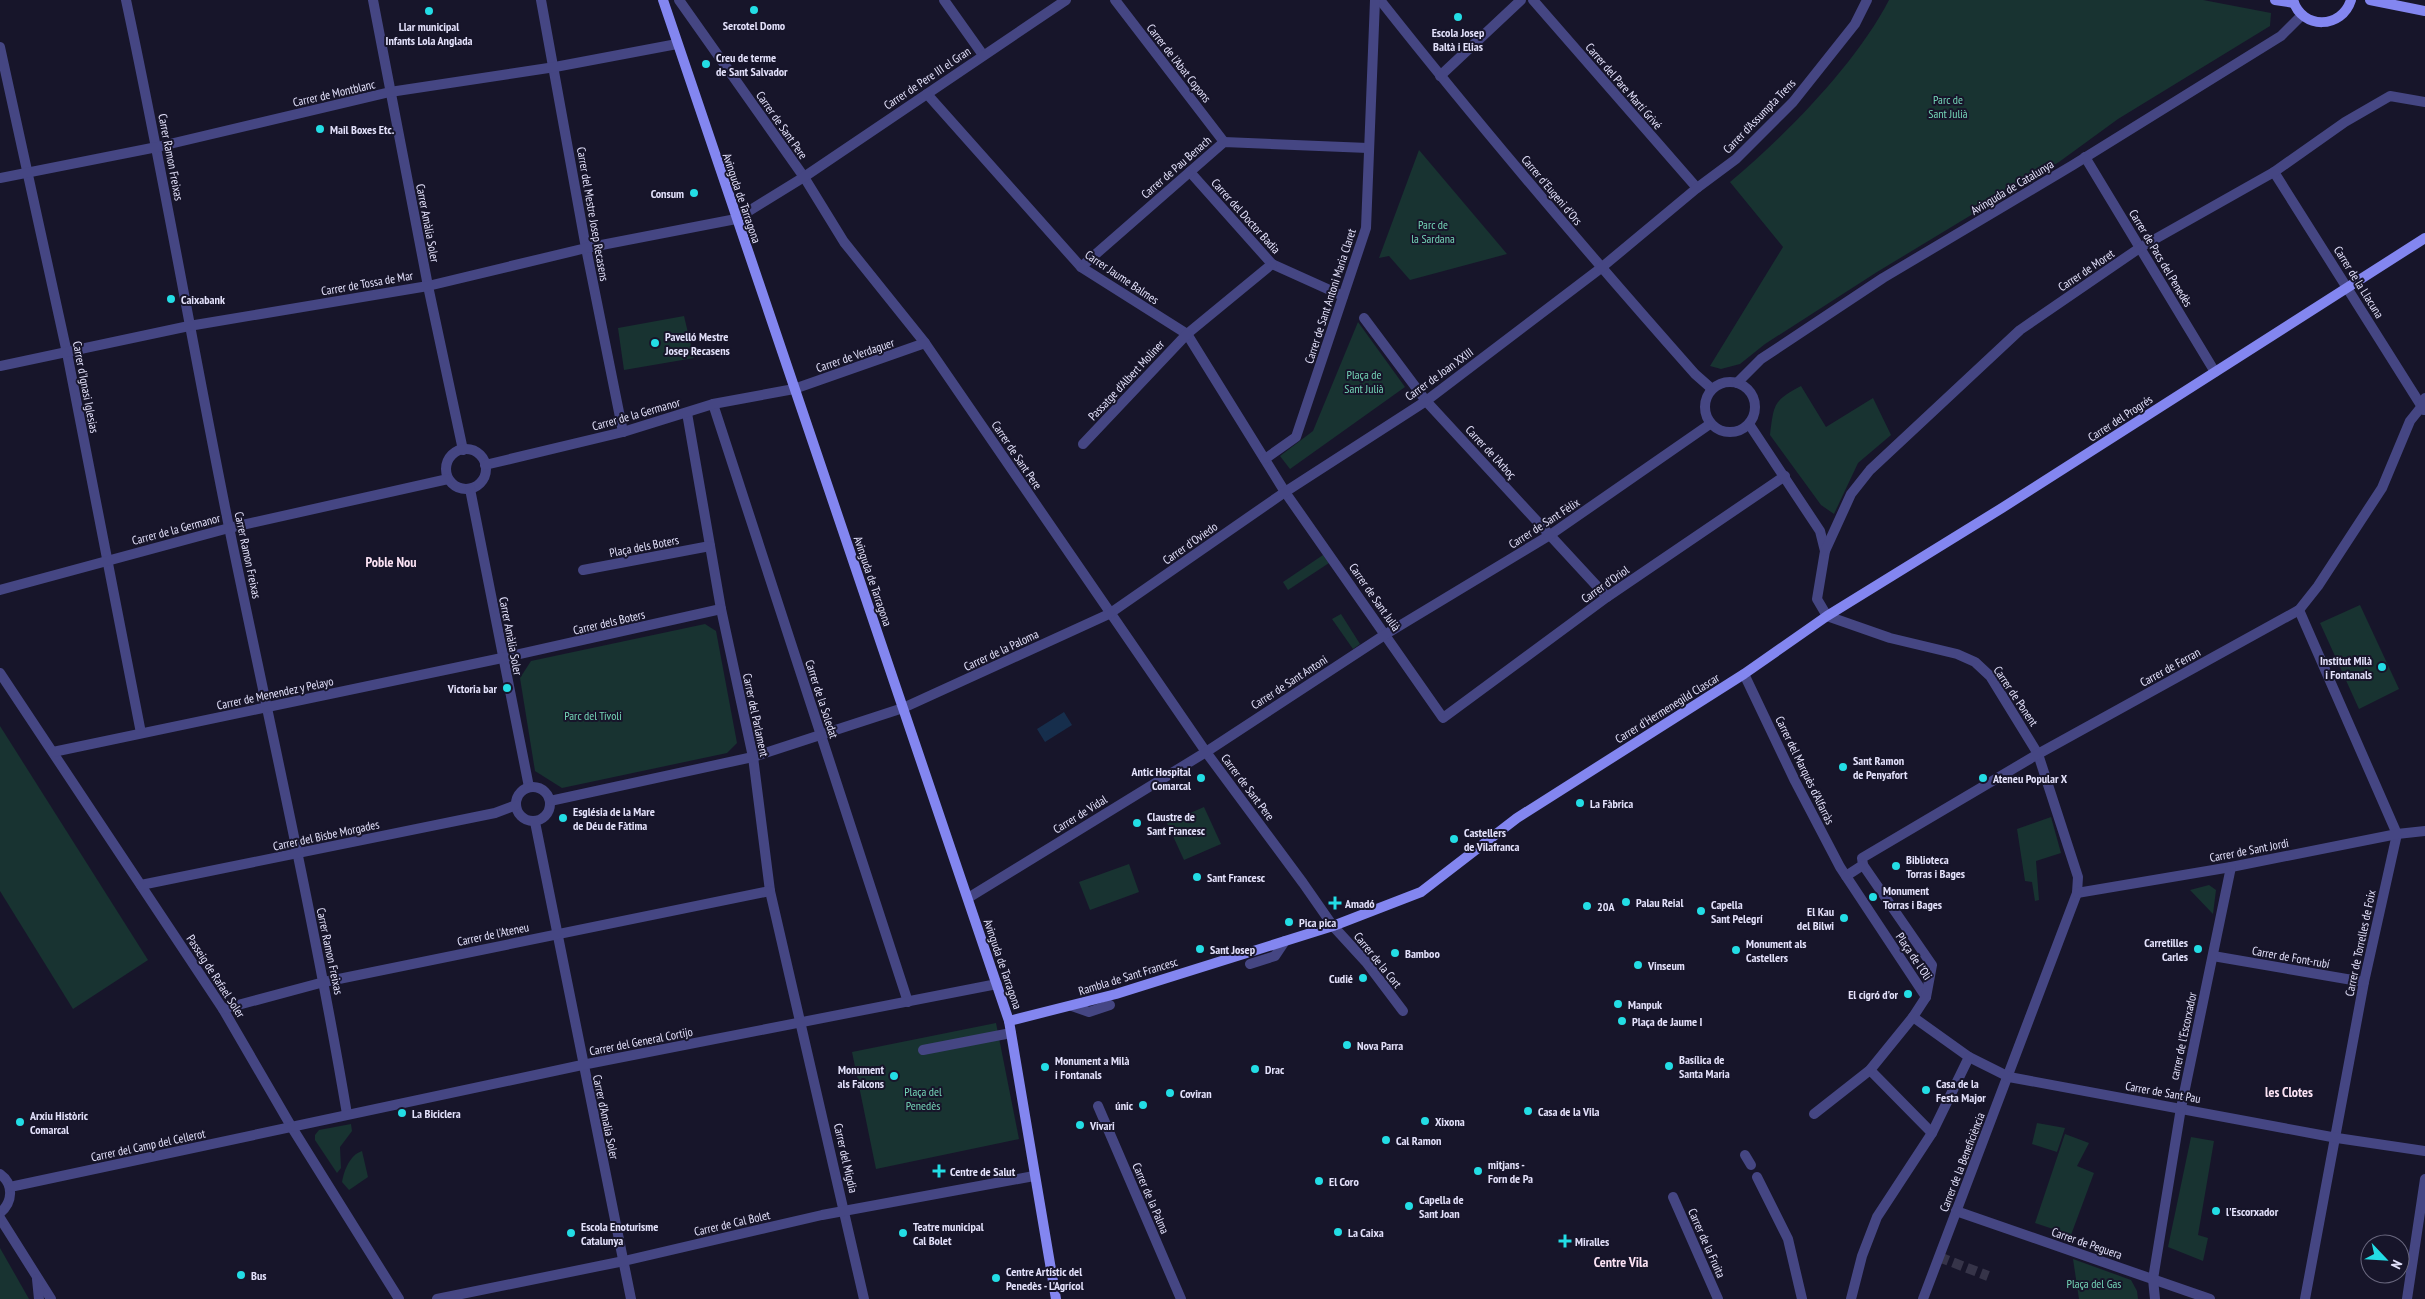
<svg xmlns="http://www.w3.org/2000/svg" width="2425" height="1299" viewBox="0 0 2425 1299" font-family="'PT Sans Narrow',sans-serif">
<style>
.green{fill:#183331}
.water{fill:#162e4c}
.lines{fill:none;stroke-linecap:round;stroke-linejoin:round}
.street-tunnel{stroke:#363449;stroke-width:10;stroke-dasharray:10 5;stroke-linecap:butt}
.street{stroke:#454683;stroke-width:10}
.secondary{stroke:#8386f0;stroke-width:10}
.poi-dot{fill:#23dde5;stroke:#17152a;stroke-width:2}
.labels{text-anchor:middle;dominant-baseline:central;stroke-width:4;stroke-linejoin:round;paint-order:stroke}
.poi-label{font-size:12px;font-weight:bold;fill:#e3e1fb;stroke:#17152a;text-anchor:start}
.street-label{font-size:12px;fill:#e3e1fb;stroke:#17152a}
.park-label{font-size:12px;fill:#74d5b7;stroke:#17152a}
.neighbourhood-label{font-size:14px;font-weight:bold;fill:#fce3f4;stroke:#17152a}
</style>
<rect width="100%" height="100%" fill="#17152a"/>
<g class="green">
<path d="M1889,0H2203L2271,13L2270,26L2118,119L2059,162L1877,272L1765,344L1740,364L1721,369L1710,366L1783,247L1730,182C1785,136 1856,64 1889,0Z"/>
<polygon points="1419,150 1507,254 1410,280 1389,256 1379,258"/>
<polygon points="684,316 694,358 624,370 618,328"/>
<polygon points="1358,322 1405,387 1290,469 1280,456 1313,431"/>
<path d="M1801,386L1826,427L1873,398L1891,435L1858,463L1834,514L1821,505L1770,435C1774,404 1773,401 1801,386Z"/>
<polygon points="1323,555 1329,563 1288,590 1283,582"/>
<polygon points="2360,605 2399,689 2359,709 2320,623"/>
<polygon points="1341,614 1360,644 1353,649 1332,619"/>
<polygon points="705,624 716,631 737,743 727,753 562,788 535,771 520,678 531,661"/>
<polygon points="0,726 148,960 73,1009 0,891"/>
<polygon points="1204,807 1221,844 1184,860 1167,823"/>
<polygon points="2051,817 2061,853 2036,861 2039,900 2035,901 2032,882 2025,881 2017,829"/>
<polygon points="1129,864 1139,892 1090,910 1079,882"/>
<polygon points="2209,885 2216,890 2213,914 2190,890"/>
<polygon points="996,1023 1019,1139 876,1169 852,1052"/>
<polygon points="2037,1123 2065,1128 2057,1152 2032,1144"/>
<polygon points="351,1124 352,1131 340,1147 341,1168 337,1173 315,1140 315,1135 319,1130"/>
<polygon points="2065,1134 2089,1143 2077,1166 2094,1173 2071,1235 2035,1223"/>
<polygon points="2191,1137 2214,1141 2198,1235 2208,1238 2203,1261 2168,1247"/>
<path d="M362,1151L368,1177L349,1190L342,1182C344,1170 350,1155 362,1151Z"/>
<polygon points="0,1248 29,1299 0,1299"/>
<polygon points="2073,1259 2131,1280 2137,1291 2138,1299 2079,1299"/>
</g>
<polygon class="water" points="1064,712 1072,725 1045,742 1037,729"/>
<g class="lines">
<polyline class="street-tunnel" points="1939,1257 1988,1276"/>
<g class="street">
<path d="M126,0C164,177 194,355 230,532C270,726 314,919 347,1114"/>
<polyline points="373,0 428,286 463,450"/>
<polyline points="541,0 586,248 623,432"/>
<polyline points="679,0 804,177 844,242 925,343 1206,752 1303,883 1333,926 1366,962 1403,1011"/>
<polyline points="944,0 983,55"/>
<polyline points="1115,0 1224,142"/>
<path d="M1380,0C1481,128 1587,252 1695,374L1712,389"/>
<polyline points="1533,0 1697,188"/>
<polyline points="0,47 67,353 141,733"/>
<polyline points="1440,76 1521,0"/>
<polyline points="927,94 1081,267 1187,334 1285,492 1443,718 1607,597 1785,476"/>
<polyline points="2085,157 2215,372"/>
<polyline points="1190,172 1272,264 1343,296"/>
<polyline points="2274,172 2424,410"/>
<polyline points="0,178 157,147 390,92 555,67 677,44"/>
<polyline points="1081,267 1224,142 1368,148"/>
<polyline points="1364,318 1426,401 1607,597"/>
<polyline points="0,366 189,326 428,286 586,248 736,219 804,177 1066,0"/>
<circle cx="1730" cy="407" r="25"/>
<polyline points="1737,383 1761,359 1883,278 2073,165 2281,36 2302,15"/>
<polyline points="713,404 908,1002"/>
<polyline points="687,413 721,609 753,757 770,891 864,1299"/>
<polyline points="1749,424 1820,531 1825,551 1817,599 1827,616 1890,638 1957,654 1975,662 1990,676 2038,754 2078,877 2077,893 1923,1299"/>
<polyline points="1083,444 1187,334 1272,264"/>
<circle cx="466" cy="469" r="20"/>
<polyline points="1265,459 1296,437 1366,228 1375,0"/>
<polyline points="485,465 623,432 713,404 794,389 925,343"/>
<polyline points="470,489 529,787"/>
<polyline points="1825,551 1851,494 1870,470 2020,330 2141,247 2274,172 2345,122 2390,96 2425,102"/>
<polyline points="583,570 710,546"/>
<polyline points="0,590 229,528 448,479"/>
<polyline points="2299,610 2397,834 2364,982 2305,1299"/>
<polyline points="0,673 223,1009 291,1126 399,1299"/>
<polyline points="1744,674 1795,781 1840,867 1926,997"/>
<polyline points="53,752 502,658 721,609"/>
<circle cx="533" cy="804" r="17"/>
<polyline points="550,801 753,757 903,708 1109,614 1285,492 1426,401 1601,268 1697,188 1736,159 1793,102 1855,24 1867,0"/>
<polyline points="535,822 631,1299"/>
<polyline points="1846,876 1863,865 1862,858 2038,754 2299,610 2318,586 2382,488 2410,421 2422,406 2425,398"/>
<polyline points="141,885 495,813 516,805"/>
<polyline points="2077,893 2231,867 2397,834 2425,831"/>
<polyline points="968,898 1206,752 1386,634 1550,535 1710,424"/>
<polyline points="2213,956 2364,982"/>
<polyline points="1250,964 1275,956 1285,941"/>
<polyline points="1072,1006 1089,1012 1110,1005"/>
<polyline points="223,1009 324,982 770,891"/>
<polyline points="1913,1017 1969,1057 2009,1077 2337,1138 2425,1151"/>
<polyline points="923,1050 1011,1033"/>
<polyline points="1870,1070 1932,1133"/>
<polyline points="1098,1106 1181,1299"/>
<polyline points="1814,1114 1870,1070 1913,1017 1926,997 1932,965 1863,865"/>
<polyline points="1745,1155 1751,1165"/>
<path d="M0,1174C14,1184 13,1202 0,1213"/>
<polyline points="1757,1177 1788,1239 1802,1299"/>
<polyline points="10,1187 582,1065 997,984"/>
<polyline points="1673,1197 1718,1299"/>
<polyline points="1956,1211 2210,1299"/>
<polyline points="0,1218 51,1299"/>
<polyline points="37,1279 39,1299"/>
<polyline points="437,1299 624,1261 822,1215 1034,1176"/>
<polyline points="1851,1299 1862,1256 1877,1217 1932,1133 1969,1057"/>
<polyline points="2155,1299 2153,1279 2181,1108 2231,867"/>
<polyline points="2407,1299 2425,1179"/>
</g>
<g class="secondary">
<polyline points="663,0 1009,1021 1056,1299"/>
<polyline points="2275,0 2294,3"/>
<path d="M2293,0C2302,30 2342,29 2351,0"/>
<polyline points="2370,0 2425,11"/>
<polyline points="1009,1021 1116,994 1333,926 1421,892 1517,818 1744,674 1827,616 2002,508 2425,238"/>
</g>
</g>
<g class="poi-dot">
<circle cx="754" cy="10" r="5"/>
<circle cx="429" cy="11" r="5"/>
<circle cx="1458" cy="17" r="5"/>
<circle cx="706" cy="64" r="5"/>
<circle cx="320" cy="129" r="5"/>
<circle cx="694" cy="193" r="5"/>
<circle cx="171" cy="299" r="5"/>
<circle cx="655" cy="343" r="5"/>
<circle cx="2382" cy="667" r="5"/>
<circle cx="507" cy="688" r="5"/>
<circle cx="1843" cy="767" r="5"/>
<circle cx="1201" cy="778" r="5"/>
<circle cx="1983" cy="778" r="5"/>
<circle cx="1580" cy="803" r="5"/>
<circle cx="563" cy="818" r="5"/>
<circle cx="1137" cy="823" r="5"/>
<circle cx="1454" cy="839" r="5"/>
<circle cx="1896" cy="866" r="5"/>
<circle cx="1197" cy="877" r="5"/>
<circle cx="1873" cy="897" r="5"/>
<circle cx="1626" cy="902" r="5"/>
<path d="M1332.5 895.5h5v5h5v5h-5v5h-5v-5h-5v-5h5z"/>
<circle cx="1587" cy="906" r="5"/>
<circle cx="1701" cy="911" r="5"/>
<circle cx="1844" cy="918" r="5"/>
<circle cx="1289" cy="922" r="5"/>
<circle cx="1200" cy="949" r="5"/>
<circle cx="2198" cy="949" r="5"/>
<circle cx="1736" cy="950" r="5"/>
<circle cx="1395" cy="953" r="5"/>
<circle cx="1638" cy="965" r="5"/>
<circle cx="1363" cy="978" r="5"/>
<circle cx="1908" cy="994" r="5"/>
<circle cx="1618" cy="1004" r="5"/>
<circle cx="1622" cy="1021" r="5"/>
<circle cx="1347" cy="1045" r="5"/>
<circle cx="1669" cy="1066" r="5"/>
<circle cx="1045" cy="1067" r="5"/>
<circle cx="1255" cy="1069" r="5"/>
<circle cx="894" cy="1076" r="5"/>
<circle cx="1926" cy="1090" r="5"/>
<circle cx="1170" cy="1093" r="5"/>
<circle cx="1143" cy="1105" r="5"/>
<circle cx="1528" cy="1111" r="5"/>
<circle cx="402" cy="1113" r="5"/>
<circle cx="1425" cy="1121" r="5"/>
<circle cx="20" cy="1122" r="5"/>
<circle cx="1080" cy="1125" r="5"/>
<circle cx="1386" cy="1140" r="5"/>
<path d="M936.5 1163.5h5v5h5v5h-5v5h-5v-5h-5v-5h5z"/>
<circle cx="1478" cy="1171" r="5"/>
<circle cx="1319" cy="1181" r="5"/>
<circle cx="1409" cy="1206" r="5"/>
<circle cx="2216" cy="1211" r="5"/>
<circle cx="1338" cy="1232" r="5"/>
<circle cx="571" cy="1233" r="5"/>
<circle cx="903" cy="1233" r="5"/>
<path d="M1562.5 1233.5h5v5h5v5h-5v5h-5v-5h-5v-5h5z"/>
<circle cx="241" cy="1275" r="5"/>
<circle cx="996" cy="1278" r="5"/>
</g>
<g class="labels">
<g class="poi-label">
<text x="754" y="25" text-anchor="middle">Sercotel Domo</text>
<text x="429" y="26" text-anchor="middle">Llar municipal<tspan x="429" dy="14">Infants Lola Anglada</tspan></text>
<text x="1458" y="32" text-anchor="middle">Escola Josep<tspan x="1458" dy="14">Baltà i Elias</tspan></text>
<text x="716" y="57">Creu de terme<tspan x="716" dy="14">de Sant Salvador</tspan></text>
<text x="330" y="129">Mail Boxes Etc.</text>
<text x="684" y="193" text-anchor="end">Consum</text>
<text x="181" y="299">Caixabank</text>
<text x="665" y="336">Pavelló Mestre<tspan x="665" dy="14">Josep Recasens</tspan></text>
<text x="2372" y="660" text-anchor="end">Institut Milà<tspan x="2372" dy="14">i Fontanals</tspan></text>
<text x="497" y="688" text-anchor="end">Victoria bar</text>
<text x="1853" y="760">Sant Ramon<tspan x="1853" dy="14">de Penyafort</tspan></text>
<text x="1191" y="771" text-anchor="end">Antic Hospital<tspan x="1191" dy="14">Comarcal</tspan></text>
<text x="1993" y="778">Ateneu Popular X</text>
<text x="1590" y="803">La Fàbrica</text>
<text x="573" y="811">Església de la Mare<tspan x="573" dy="14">de Déu de Fàtima</tspan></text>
<text x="1147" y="816">Claustre de<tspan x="1147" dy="14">Sant Francesc</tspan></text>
<text x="1464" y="832">Castellers<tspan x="1464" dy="14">de Vilafranca</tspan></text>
<text x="1906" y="859">Biblioteca<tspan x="1906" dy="14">Torras i Bages</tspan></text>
<text x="1207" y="877">Sant Francesc</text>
<text x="1883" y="890">Monument<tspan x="1883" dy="14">Torras i Bages</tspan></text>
<text x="1636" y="902">Palau Reial</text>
<text x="1345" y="903">Amadó</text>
<text x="1711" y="904">Capella<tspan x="1711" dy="14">Sant Pelegrí</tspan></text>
<text x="1597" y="906">20A</text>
<text x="1834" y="911" text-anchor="end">El Kau<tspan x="1834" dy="14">del Bilwi</tspan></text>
<text x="1299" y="922">Pica pica</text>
<text x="2188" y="942" text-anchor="end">Carretilles<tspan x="2188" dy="14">Carles</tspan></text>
<text x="1746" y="943">Monument als<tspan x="1746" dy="14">Castellers</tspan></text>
<text x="1210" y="949">Sant Josep</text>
<text x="1405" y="953">Bamboo</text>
<text x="1648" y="965">Vinseum</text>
<text x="1353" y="978" text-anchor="end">Cudié</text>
<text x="1898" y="994" text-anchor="end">El cigró d'or</text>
<text x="1628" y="1004">Manpuk</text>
<text x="1632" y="1021">Plaça de Jaume I</text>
<text x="1357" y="1045">Nova Parra</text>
<text x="1679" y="1059">Basílica de<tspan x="1679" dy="14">Santa Maria</tspan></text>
<text x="1055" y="1060">Monument a Milà<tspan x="1055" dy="14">i Fontanals</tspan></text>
<text x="884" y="1069" text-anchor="end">Monument<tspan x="884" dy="14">als Falcons</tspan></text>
<text x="1265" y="1069">Drac</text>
<text x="1936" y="1083">Casa de la<tspan x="1936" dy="14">Festa Major</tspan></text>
<text x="1180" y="1093">Coviran</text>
<text x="1133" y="1105" text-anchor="end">únic</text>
<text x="1538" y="1111">Casa de la Vila</text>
<text x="412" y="1113">La Biciclera</text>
<text x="30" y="1115">Arxiu Històric<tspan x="30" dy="14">Comarcal</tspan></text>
<text x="1435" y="1121">Xixona</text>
<text x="1090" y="1125">Vivari</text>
<text x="1396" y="1140">Cal Ramon</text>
<text x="1488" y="1164">mitjans -<tspan x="1488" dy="14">Forn de Pa</tspan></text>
<text x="950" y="1171">Centre de Salut</text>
<text x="1329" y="1181">El Coro</text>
<text x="1419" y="1199">Capella de<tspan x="1419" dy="14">Sant Joan</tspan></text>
<text x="2226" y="1211">l'Escorxador</text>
<text x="581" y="1226">Escola Enoturisme<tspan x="581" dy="14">Catalunya</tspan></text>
<text x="913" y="1226">Teatre municipal<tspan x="913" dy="14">Cal Bolet</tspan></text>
<text x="1348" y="1232">La Caixa</text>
<text x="1575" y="1241">Miralles</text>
<text x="1006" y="1271">Centre Artístic del<tspan x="1006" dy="14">Penedès - L'Agrícol</tspan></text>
<text x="251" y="1275">Bus</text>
</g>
<g class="street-label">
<text transform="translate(1179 63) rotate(52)">Carrer de l'Abat Copons</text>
<text transform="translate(927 78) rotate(-34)">Carrer de Pere III el Gran</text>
<text transform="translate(1624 86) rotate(49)">Carrer del Pare Martí Grivé</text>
<text transform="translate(334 93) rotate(-13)">Carrer de Montblanc</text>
<text transform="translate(1759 116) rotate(-46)">Carrer d'Assumpta Trens</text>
<text transform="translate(782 125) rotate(55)">Carrer de Sant Pere</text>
<text transform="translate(171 157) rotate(79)">Carrer Ramon Freixas</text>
<text transform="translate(1176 167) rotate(-41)">Carrer de Pau Benach</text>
<text transform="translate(2012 187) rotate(-31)">Avinguda de Catalunya</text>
<text transform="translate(1552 190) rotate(50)">Carrer d'Eugeni d'Ors</text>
<text transform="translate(742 198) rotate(71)">Avinguda de Tarragona</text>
<text transform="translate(593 214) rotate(80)">Carrer del Mestre Josep Recasens</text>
<text transform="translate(1246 216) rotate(48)">Carrer del Doctor Badia</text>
<text transform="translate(428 223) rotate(79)">Carrer Amàlia Soler</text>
<text transform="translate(2161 258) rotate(59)">Carrer de Pacs del Penedès</text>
<text transform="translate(2086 270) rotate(-34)">Carrer de Moret</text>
<text transform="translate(1122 277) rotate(34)">Carrer Jaume Balmes</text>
<text transform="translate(2359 282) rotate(58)">Carrer de la Llacuna</text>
<text transform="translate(367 283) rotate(-10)">Carrer de Tossa de Mar</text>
<text transform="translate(1330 296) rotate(-72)">Carrer de Sant Antoni Maria Claret</text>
<text transform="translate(855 355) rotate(-19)">Carrer de Verdaguer</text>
<text transform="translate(1439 374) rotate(-36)">Carrer de Joan XXIII</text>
<text transform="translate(1126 380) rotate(-47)">Passatge d'Albert Moliner</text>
<text transform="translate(86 387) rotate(79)">Carrer d'Ignasi Iglesias</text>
<text transform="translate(636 414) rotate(-16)">Carrer de la Germanor</text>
<text transform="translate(2120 418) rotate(-33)">Carrer del Progrés</text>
<text transform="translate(1491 452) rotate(47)">Carrer de l'Arboç</text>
<text transform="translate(1017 455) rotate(56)">Carrer de Sant Pere</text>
<text transform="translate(1544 523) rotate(-33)">Carrer de Sant Fèlix</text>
<text transform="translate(176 529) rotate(-15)">Carrer de la Germanor</text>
<text transform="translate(1190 543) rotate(-35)">Carrer d'Oviedo</text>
<text transform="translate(644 546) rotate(-11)">Plaça dels Boters</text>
<text transform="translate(248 555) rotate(78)">Carrer Ramon Freixas</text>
<text transform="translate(873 581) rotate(71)">Avinguda de Tarragona</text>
<text transform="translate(1605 584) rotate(-35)">Carrer d'Oriol</text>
<text transform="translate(1375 597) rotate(55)">Carrer de Sant Julià</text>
<text transform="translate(609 622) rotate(-13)">Carrer dels Boters</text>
<text transform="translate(511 636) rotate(79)">Carrer Amàlia Soler</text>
<text transform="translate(1001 650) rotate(-25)">Carrer de la Paloma</text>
<text transform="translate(2170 667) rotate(-29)">Carrer de Ferran</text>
<text transform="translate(1289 682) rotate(-33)">Carrer de Sant Antoni</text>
<text transform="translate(275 693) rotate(-12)">Carrer de Menendez y Pelayo</text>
<text transform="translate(2016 696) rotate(56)">Carrer de Ponent</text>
<text transform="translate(822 699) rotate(72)">Carrer de la Soledat</text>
<text transform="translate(1667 708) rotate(-32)">Carrer d'Hermenegild Clascar</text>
<text transform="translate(756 715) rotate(78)">Carrer del Parlament</text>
<text transform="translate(1805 770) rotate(64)">Carrer del Marquès d'Alfarràs</text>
<text transform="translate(1248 787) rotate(53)">Carrer de Sant Pere</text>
<text transform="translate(1080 814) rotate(-32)">Carrer de Vidal</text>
<text transform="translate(326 835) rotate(-12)">Carrer del Bisbe Morgades</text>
<text transform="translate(2249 850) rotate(-11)">Carrer de Sant Jordi</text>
<text transform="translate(493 934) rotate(-12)">Carrer de l'Ateneu</text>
<text transform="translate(2360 943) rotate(-78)">Carrer de Torrelles de Foix</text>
<text transform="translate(330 951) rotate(78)">Carrer Ramon Freixas</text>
<text transform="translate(1914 956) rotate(56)">Plaça de l'Oli</text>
<text transform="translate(2291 957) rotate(10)">Carrer de Font-rubí</text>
<text transform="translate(1378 960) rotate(51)">Carrer de la Cort</text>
<text transform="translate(1003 964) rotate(71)">Avinguda de Tarragona</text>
<text transform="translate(216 976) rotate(57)">Passeig de Rafael Soler</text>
<text transform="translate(1128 976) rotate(-17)">Rambla de Sant Francesc</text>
<text transform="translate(2183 1036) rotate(-78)">carrer de l'Escorxador</text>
<text transform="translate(641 1041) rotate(-11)">Carrer del General Cortijo</text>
<text transform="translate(2163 1092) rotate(10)">Carrer de Sant Pau</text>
<text transform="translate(606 1117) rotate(78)">Carrer d'Amalia Soler</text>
<text transform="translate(148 1145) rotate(-12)">Carrer del Camp del Cellerot</text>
<text transform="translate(846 1158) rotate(77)">Carrer del Migdia</text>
<text transform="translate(1962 1162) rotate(-69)">Carrer de la Beneficiència</text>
<text transform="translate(1151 1198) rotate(67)">Carrer de la Palma</text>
<text transform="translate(732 1223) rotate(-13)">Carrer de Cal Bolet</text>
<text transform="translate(1707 1243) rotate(66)">Carrer de la Fruita</text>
<text transform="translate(2087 1243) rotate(19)">Carrer de Peguera</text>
</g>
<g class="park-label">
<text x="1948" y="99">Parc de<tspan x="1948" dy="14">Sant Julià</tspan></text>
<text x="1433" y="224">Parc de<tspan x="1433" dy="14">la Sardana</tspan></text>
<text x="1364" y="374">Plaça de<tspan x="1364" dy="14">Sant Julià</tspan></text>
<text x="593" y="715">Parc del Tívoli</text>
<text x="923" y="1091">Plaça del<tspan x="923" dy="14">Penedès</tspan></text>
<text x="2094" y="1283">Plaça del Gas</text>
</g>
<g class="neighbourhood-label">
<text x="391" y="562">Poble Nou</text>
<text x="2289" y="1092">les Clotes</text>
<text x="1621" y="1262">Centre Vila</text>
</g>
</g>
<g transform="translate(2385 1259) rotate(115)"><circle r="24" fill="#17152a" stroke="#69677e"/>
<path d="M0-4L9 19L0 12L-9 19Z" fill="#23dde5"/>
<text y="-8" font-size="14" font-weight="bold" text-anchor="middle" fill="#e3e1fb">N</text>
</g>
</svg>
